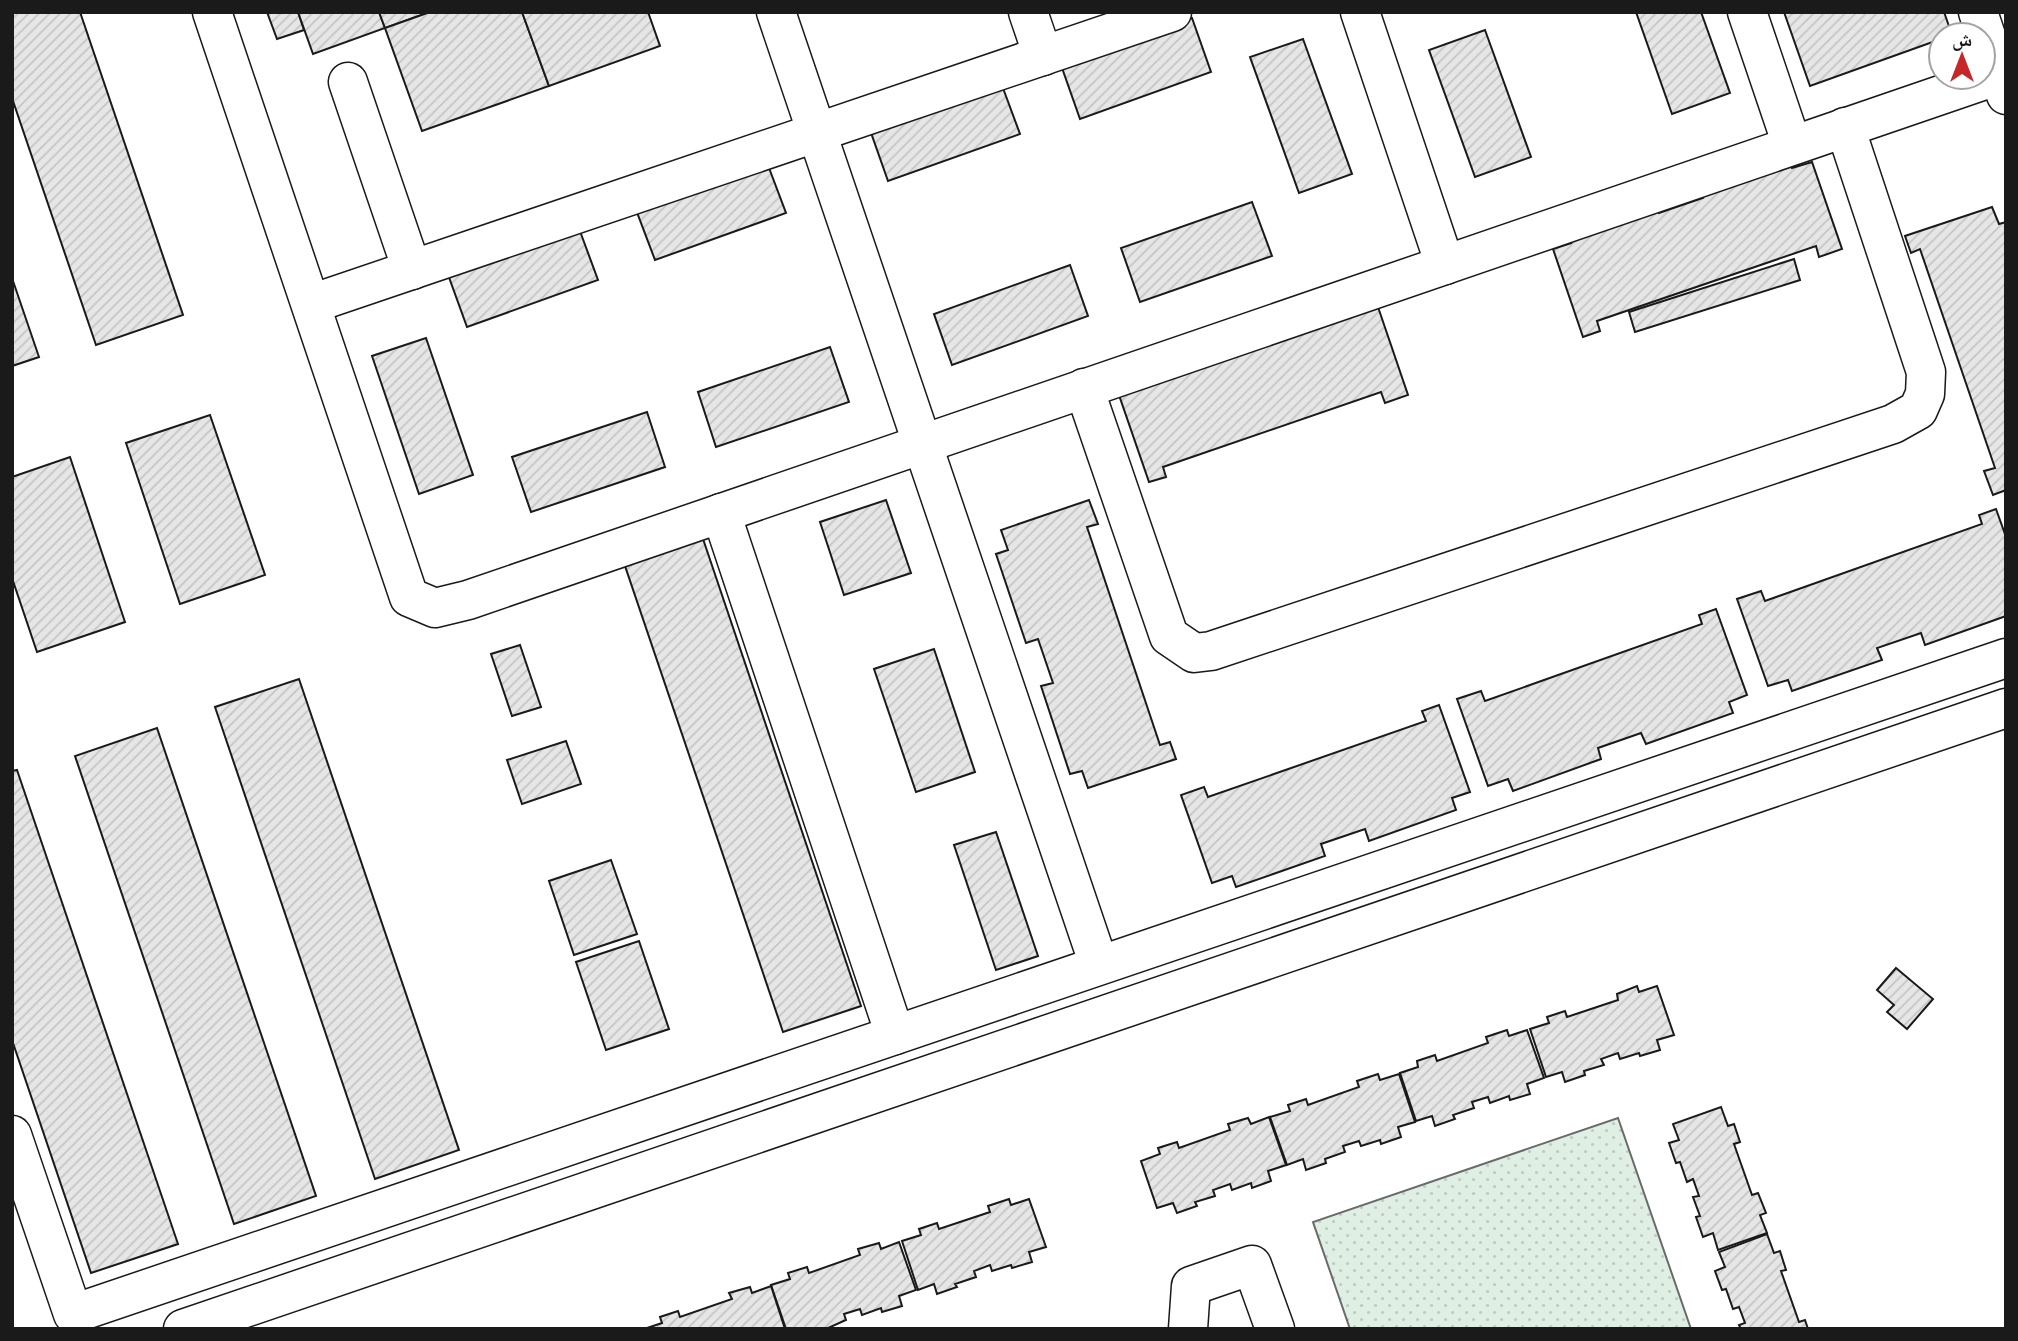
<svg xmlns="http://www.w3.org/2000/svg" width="2018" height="1341" viewBox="0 0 2018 1341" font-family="Poppins,'Noto Naskh Arabic',sans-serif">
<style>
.grass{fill:url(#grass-dots);stroke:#6a6a6a;stroke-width:2}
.building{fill:url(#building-hatch);stroke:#1a1a1a;stroke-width:2}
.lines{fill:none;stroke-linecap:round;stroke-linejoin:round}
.minor-casing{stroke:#1a1a1a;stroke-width:41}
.minor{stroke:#fff;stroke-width:38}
</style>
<defs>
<pattern id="grass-dots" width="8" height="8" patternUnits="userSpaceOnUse" patternTransform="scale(1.75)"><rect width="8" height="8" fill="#e0efe3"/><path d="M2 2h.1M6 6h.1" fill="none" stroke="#c0ccc2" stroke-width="1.8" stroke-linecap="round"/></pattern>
<pattern id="building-hatch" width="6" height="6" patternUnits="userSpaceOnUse" patternTransform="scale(1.75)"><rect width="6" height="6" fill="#e6e6e6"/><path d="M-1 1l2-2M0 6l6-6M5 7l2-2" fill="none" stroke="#c5c5c5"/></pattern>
</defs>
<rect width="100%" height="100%" fill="#fff"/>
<polygon class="grass" points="1618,1118 1691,1329 1350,1329 1313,1222"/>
<g class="building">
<polygon points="12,12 80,12 183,315 96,345 12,98"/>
<polygon points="267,12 298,12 304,30 277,39"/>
<polygon points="298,12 379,12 385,28 313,54"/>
<polygon points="379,12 430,12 385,28"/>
<polygon points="430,12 522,12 549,86 422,131 385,28"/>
<polygon points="522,12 648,12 660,46 549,86"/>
<polygon points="1636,12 1701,12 1730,93 1672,114"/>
<polygon points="1784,12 1944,12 1952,35 1941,35 1941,39 1810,86"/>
<polygon points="1192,18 1211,72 1080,119 1061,65"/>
<polygon points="1485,30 1531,157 1475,177 1429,50"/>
<polygon points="1303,39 1352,174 1299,193 1250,57"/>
<polygon points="1000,80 1020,134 888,181 869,127"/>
<polygon points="1788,157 1792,168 1812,162 1842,249 1819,257 1816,246 1597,321 1600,331 1583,337 1553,249 1571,243 1567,231 1655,202 1659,213 1703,198 1699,187"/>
<polygon points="766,160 786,213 655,260 635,207"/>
<polygon points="1252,202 1272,256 1140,302 1121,248"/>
<polygon points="1992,207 1999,224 2006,222 2006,490 1993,495 1984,471 1995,468 1920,249 1911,253 1905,236"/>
<polygon points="577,223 598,280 467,327 446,269"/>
<polygon points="1794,259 1800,280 1635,332 1629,312"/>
<polygon points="1070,265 1088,316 952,365 934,314"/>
<polygon points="12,278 39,357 12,366"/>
<polygon points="1378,307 1408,395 1385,403 1381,392 1163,467 1166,477 1149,482 1119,395"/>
<polygon points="426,338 473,475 419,494 372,356"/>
<polygon points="830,347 849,402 716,447 698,392"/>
<polygon points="647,412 665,467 531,512 512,457"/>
<polygon points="210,415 265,575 180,604 126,443"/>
<polygon points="70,457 125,622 37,652 12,578 12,477"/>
<polygon points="886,500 911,573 844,595 820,522"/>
<polygon points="1089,500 1098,524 1087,527 1160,745 1170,742 1176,759 1088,788 1082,771 1070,774 1041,686 1053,683 1038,639 1026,643 996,554 1008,550 1001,530"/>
<polygon points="1996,509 2006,537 2006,616 1925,645 1921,633 1877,648 1882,660 1792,691 1788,680 1768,686 1737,599 1761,591 1765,601 1982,524 1979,515"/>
<polygon points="701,533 861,1006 783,1032 623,560"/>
<polygon points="1716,609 1747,695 1729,702 1733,713 1646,744 1641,733 1598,748 1601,759 1513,791 1508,779 1488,786 1457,699 1481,691 1485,701 1702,624 1699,615"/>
<polygon points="520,645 541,707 512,716 491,654"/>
<polygon points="934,649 975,772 916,792 874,669"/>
<polygon points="299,679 459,1150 375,1179 215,707"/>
<polygon points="1439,705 1470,792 1452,798 1456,810 1369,841 1365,829 1321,844 1325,856 1236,887 1232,876 1212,883 1181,795 1204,787 1208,797 1426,721 1422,711"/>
<polygon points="157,728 316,1196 234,1224 75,756"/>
<polygon points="566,741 581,784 522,804 507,760"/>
<polygon points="17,770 178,1244 91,1273 12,1040 12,771"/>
<polygon points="996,832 1038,956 996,970 954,845"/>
<polygon points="611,860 637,934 574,955 549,881"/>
<polygon points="639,941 669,1029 606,1050 576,962"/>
<polygon points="1896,968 1933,999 1907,1029 1887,1012 1894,1005 1877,990"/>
<polygon points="1637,986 1639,992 1657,986 1674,1035 1657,1040 1660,1050 1640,1056 1639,1053 1620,1059 1618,1053 1601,1059 1604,1065 1584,1071 1585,1075 1565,1082 1562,1072 1546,1077 1530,1029 1549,1023 1547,1017 1565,1011 1567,1017 1618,1000 1617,994"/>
<polygon points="1507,1030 1509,1036 1527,1030 1544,1078 1527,1084 1530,1094 1510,1100 1509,1096 1490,1103 1488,1097 1472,1102 1474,1108 1453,1115 1455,1119 1435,1126 1432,1116 1416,1121 1400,1073 1418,1067 1417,1061 1435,1055 1437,1061 1488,1043 1486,1037"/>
<polygon points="1378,1074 1380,1080 1399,1074 1415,1122 1398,1127 1401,1137 1381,1144 1380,1140 1361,1146 1359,1141 1343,1146 1345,1152 1325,1159 1326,1163 1306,1170 1303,1159 1287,1165 1270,1117 1290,1111 1288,1105 1306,1099 1308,1105 1359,1087 1357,1081"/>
<polygon points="1721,1107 1728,1126 1734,1124 1740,1142 1734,1144 1752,1195 1758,1193 1766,1213 1760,1215 1767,1233 1718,1250 1713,1233 1703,1237 1696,1217 1700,1216 1693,1197 1699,1196 1693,1179 1687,1182 1680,1162 1676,1163 1669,1143 1679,1140 1673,1124"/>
<polygon points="1269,1117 1286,1165 1268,1171 1271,1181 1252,1188 1251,1183 1232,1190 1230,1184 1213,1190 1215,1196 1195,1202 1197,1206 1177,1213 1173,1203 1157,1208 1141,1161 1160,1154 1158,1148 1177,1142 1179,1148 1230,1130 1228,1124 1248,1118 1251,1124"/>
<polygon points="1009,1199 1011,1205 1029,1199 1046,1247 1029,1252 1032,1262 1012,1268 1011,1265 992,1271 990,1265 974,1271 976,1277 955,1284 957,1287 937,1294 934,1284 918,1290 902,1241 921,1235 919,1229 937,1223 939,1229 990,1212 988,1206"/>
<polygon points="1767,1234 1774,1253 1780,1251 1786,1270 1781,1271 1799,1322 1805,1320 1808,1329 1741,1329 1739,1325 1745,1323 1739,1307 1733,1309 1726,1289 1722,1290 1715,1271 1725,1267 1719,1252"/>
<polygon points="899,1242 916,1290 899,1296 902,1306 882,1312 881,1308 862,1315 860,1309 844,1314 846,1320 826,1329 786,1329 771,1285 790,1279 788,1273 807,1267 809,1273 860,1255 858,1249 879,1243 881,1249"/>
<polygon points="771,1286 785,1329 644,1329 662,1323 660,1317 678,1311 680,1317 732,1299 729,1293 750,1287 752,1293"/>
</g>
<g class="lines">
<g class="minor-casing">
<g id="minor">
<polyline points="212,12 409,597 435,608 468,600 1999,75"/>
<polyline points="776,12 1099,965"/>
<polyline points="1028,12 1043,56"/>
<polyline points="1360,12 1445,265"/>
<polyline points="1747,12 1792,145"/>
<polyline points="1978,12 2006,95"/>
<polyline points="348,82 412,270"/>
<polyline points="311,304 1172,12"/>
<polyline points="1084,388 1169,636 1194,653 1211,651 1893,424 1918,410 1925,394 1926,372 1845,127"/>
<polyline points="721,513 895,1035"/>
<polyline points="12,1135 73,1314 2006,658"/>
<polyline points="183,1329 2006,708"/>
<polyline points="1188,1329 1191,1286 1252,1265 1275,1329"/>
</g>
</g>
<use href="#minor" class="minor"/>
</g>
<rect width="2018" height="1341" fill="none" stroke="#1a1a1a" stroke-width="28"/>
<g transform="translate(1962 56)"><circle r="33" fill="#ffffff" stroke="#a3a3a3" stroke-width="2"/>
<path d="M0-5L12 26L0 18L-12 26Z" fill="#c62828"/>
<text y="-10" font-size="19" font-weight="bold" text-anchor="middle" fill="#1a1a1a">ش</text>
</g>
</svg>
